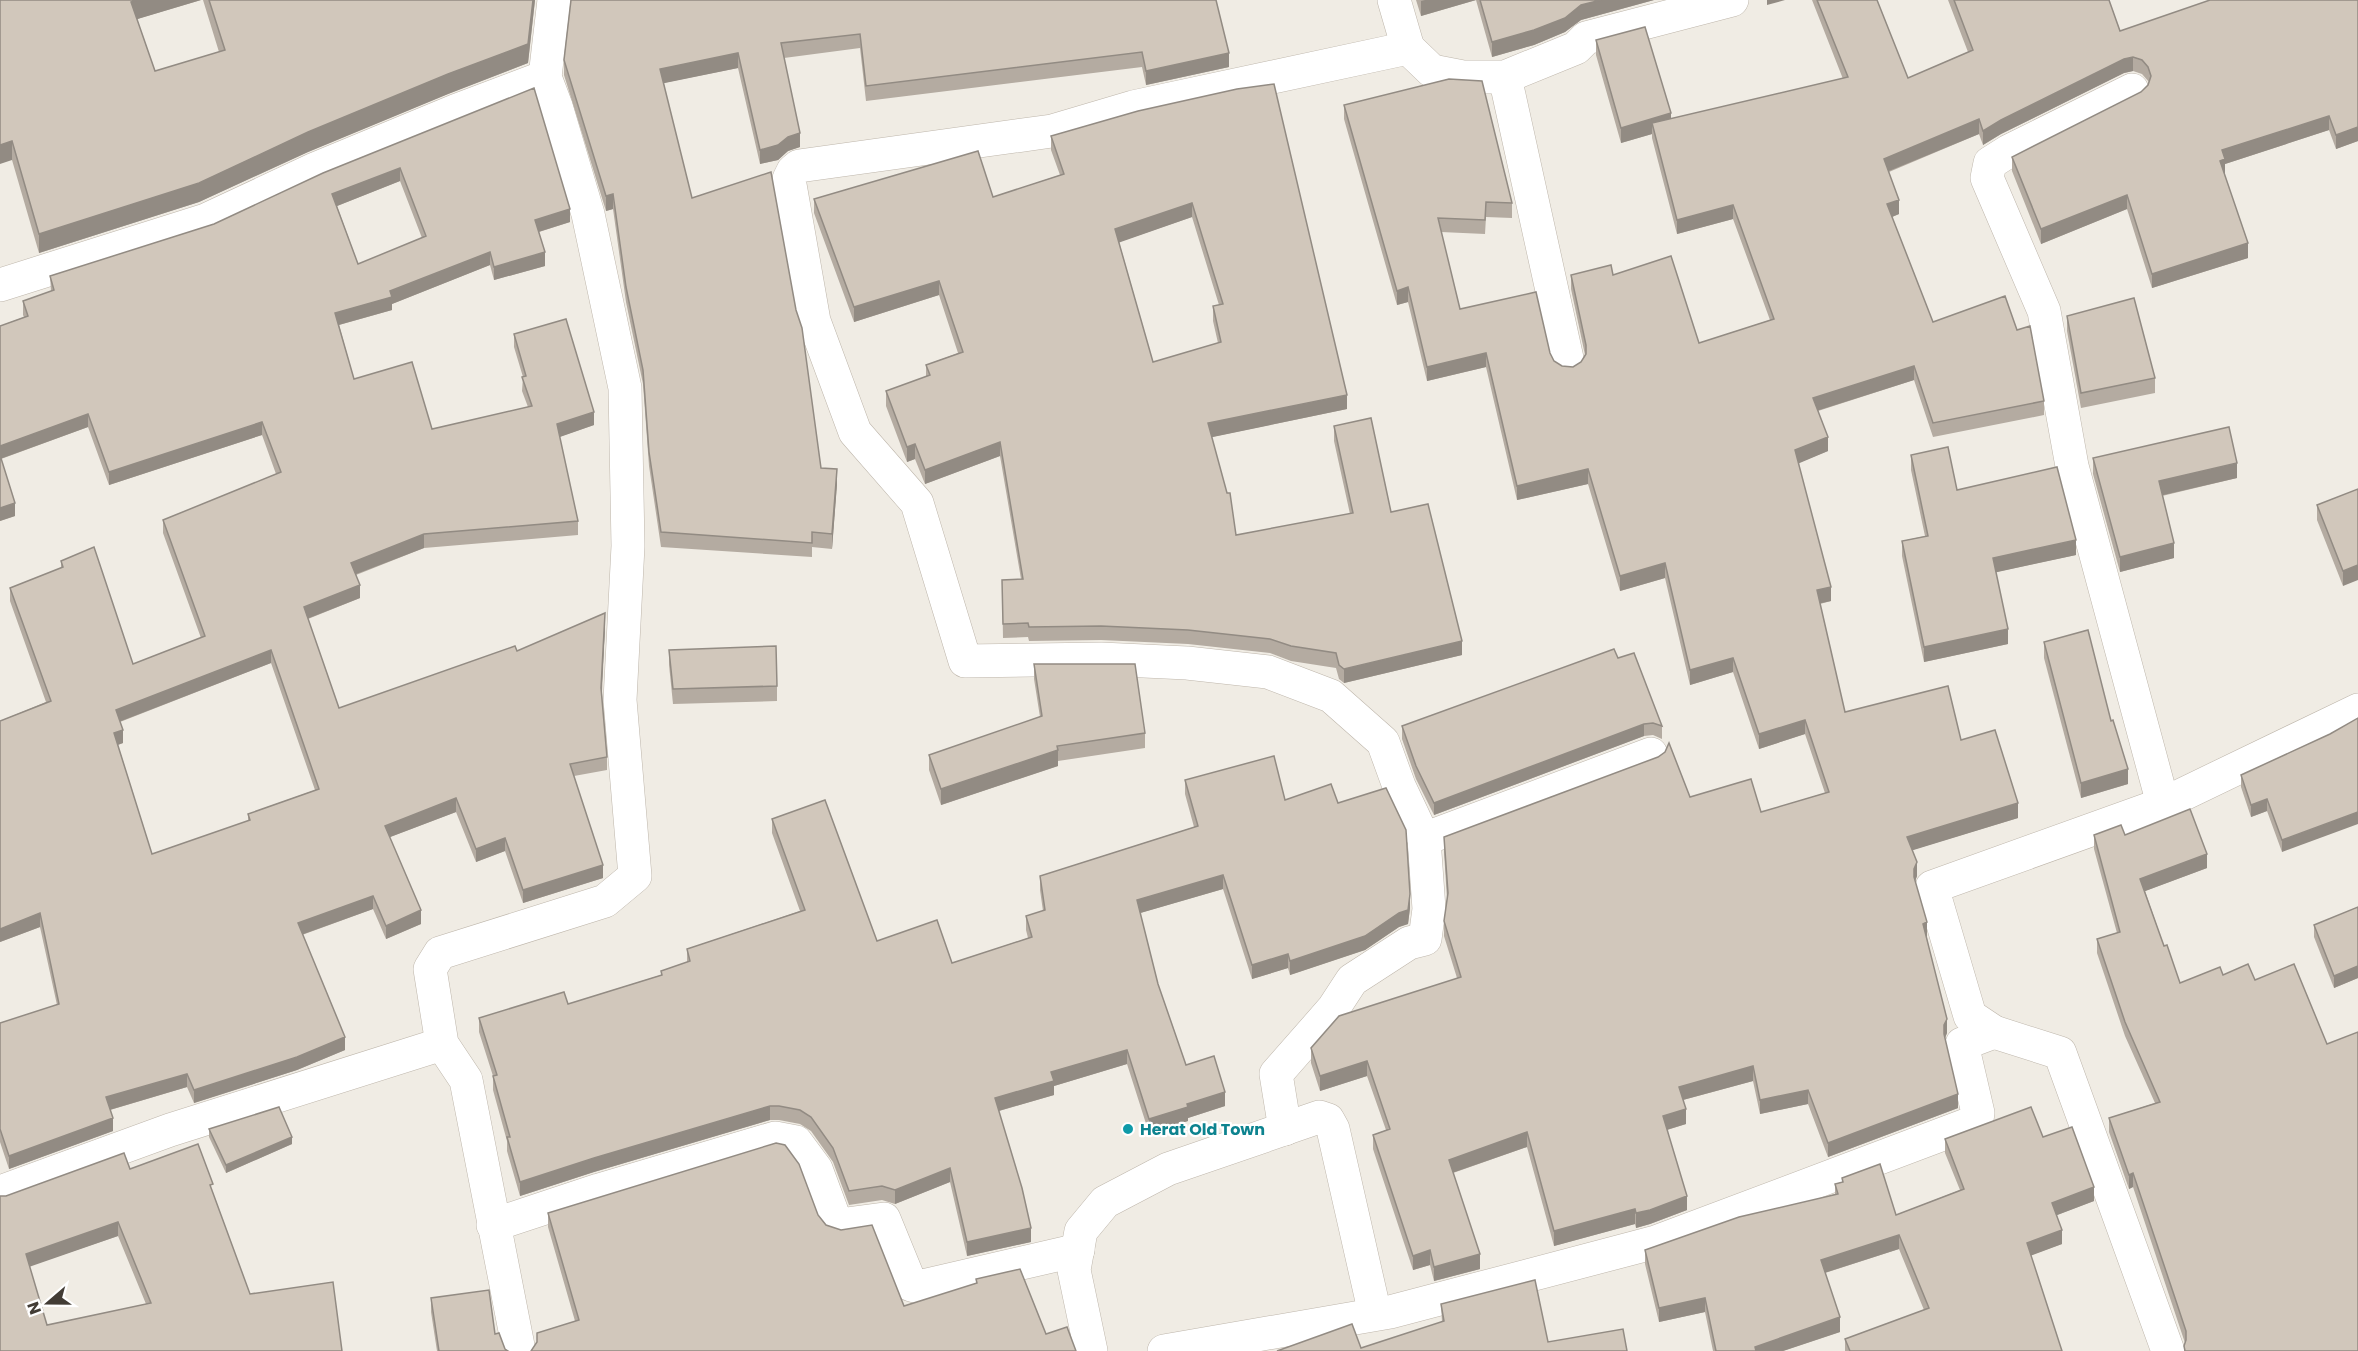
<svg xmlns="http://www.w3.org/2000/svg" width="2358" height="1351" viewBox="0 0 2358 1351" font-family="Poppins,sans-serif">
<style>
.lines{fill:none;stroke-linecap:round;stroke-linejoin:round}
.street-casing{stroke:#beb6ab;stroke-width:34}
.street{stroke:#fff;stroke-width:33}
.wall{fill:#b4aba1;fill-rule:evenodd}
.shaded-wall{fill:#928b83}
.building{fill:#d1c7bb;stroke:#928b83;stroke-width:1.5;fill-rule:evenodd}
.culture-dot{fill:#0f9aa8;stroke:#fff;stroke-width:2}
.labels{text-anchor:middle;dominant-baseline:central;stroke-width:4.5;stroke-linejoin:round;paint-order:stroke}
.culture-label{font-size:16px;font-weight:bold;fill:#0d838f;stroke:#fff;text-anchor:start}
</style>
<rect width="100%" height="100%" fill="#f0ece4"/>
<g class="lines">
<g class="street-casing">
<g id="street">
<polyline points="1408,48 1432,71 1463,77 1505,77 1576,48 1586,38 1732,0"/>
<polyline points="1505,77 1568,363"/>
<polyline points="2132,90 2009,151 1990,163 1987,178 2044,311 2072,466 2163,804"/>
<polyline points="0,285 206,220 315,169 455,111 545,77"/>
<polyline points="1424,839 1651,754"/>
<polyline points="1285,1129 1276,1074 1333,1009 1352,980 1409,943 1425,939 1429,909 1424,839 1399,786 1383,742 1331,696 1268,672 1187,663 1101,659 965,661 917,503 855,432 814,321 789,179 793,171 799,166 1052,131 1133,107 1408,48 1394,0"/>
<polyline points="0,1192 170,1130 442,1044"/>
<polyline points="493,1225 599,1190 775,1138 796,1142 816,1169 836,1223 839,1225 884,1219 911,1285 918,1287 1078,1250"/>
<polyline points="519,1351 466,1080 442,1044 430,969 440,953 605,901 635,876 620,700 628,546 625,388 588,214 556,106 545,77 554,0"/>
<polyline points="1091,1351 1074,1270 1081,1231 1105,1202 1168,1169 1319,1117 1328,1120 1333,1129 1375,1314"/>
<polyline points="1164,1351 1390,1312 1656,1242 1972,1123 1977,1119 1978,1113 1962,1044 1994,1032"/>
<polyline points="2168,1351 2060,1053 1994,1032 1970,1016 1932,887 2163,804 2358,710"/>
</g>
</g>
<use href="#street" class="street"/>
</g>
<g class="wall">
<polygon points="0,0 201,0 137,19 155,71 219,52 203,0 535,0 528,63 448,94 308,152 199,202 39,253 12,160"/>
<polygon points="1216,0 1229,67 1146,85 1142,67 866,101 860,48 784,58 800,147 788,151 778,160 760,164 738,68 663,83 692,198 821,468 837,484 832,549 812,547 812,557 661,547 649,466 643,384 626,302 613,209 606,211 564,75 564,60"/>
<polygon points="1416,0 1476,0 1421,16"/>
<polygon points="1476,0 1654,0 1581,20 1565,32 1534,45 1492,57"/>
<polygon points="1812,0 1877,0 1908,78 1968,52 1948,0 2109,0 2120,31 2358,0 2358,141 2336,149 2329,130 2225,164 2225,174 2224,174 2248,258 2152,288 2127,209 2041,244 2012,171 2012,157 2141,92 2148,85 2149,82 2142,74 2133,71 2124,73 2001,134 1983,145 1979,134 1889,172 1899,214 1892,217 1933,322 2044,401 2044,415 1933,437 1914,380 1818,411 1828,451 1798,463 1831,601 1820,604 1845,712 1961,740 2018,818 1912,850 1917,876 1915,881 1947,1033 1945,1038 1958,1108 1828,1157 1808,1104 1760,1114 1753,1081 1683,1100 1686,1124 1667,1130 1687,1210 1650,1224 1636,1228 1635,1224 1554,1246 1527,1147 1453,1173 1480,1269 1434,1281 1430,1265 1413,1270 1373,1149 1373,1135 1386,1130 1367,1076 1320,1091 1311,1063 1311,1048 1457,978 1444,936 1444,921 1447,899 1444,852 1444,837 1690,797 1761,812 1825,793 1805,734 1759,749 1733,672 1690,685 1665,578 1620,591 1588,484 1517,500 1486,367 1427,381 1408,302 1397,305 1344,119 1344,105 1512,203 1512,218 1486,217 1485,234 1441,232 1460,309 1550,353 1554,361 1562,366 1573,367 1581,362 1585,355 1571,289 1571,275 1613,275 1699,343 1770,320 1733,219 1677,234 1652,138 1652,134 1621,143 1596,55 1596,40 1671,119 1843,79"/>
<path d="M534,88L570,222L539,232L545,266L494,280L490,265L392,304V310L339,325L354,379L432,429L528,407L522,391L523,377L514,347V334L594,425L559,437L578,521V535L424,548L356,575L360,598L308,619L339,708L517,651L605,627L602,693L607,757V770L574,776L603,878L523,903L505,851L476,862L456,812L390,837L421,924L386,939L373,909L302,935L345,1050L297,1070L194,1103L187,1087L110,1110L113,1131L9,1169L0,1142V1023L57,1005L40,927L0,942V721L46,702L10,601V588L61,568V561L133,664L201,638L163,533V520L276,474L262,435L109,485L88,427L1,459L15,516L0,521V326L24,317L23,315V301L51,291L50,276L214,224ZM400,181L422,238L358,264L337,206ZM271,663L315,790L248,814V821L152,854L118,745L123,743L120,722Z"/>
<path d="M1138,111L1347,409L1212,437L1236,535L1350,514L1334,441V426L1391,512L1462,655L1344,683L1339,679L1336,668L1291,661L1270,653L1188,644L1101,640L1029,641L1028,637L1003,638L1002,580L1021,579L1000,456L925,484L915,459L907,462L886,406V391L926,377V365L958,353L939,295L854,322L814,213V199L993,197L1060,175L1051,150V136ZM1192,217L1219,305L1213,306V321L1218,343L1153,362L1119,242Z"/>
<polygon points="2067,316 2155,378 2155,393 2081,408 2067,331"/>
<polygon points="1911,455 1957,490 2076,555 1996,572 2008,644 1924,662 1902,556 1902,541 1925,536 1911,470"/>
<polygon points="2093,458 2237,478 2162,496 2174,558 2120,572 2093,474"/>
<polygon points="2358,489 2343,586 2317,520 2317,505"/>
<polygon points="2044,642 2111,721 2128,784 2081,798 2044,658"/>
<polygon points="669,650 777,686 777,701 673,704 669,665"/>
<polygon points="1618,658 1662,726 1662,739 1653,735 1644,736 1434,815 1416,779 1402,739 1402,726"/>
<polygon points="1034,664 1145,733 1145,748 1058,761 1058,766 941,805 929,770 929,755 1040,717 1034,679"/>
<polygon points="2330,734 2282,852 2267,811 2251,817 2241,787 2241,775"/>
<polygon points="1185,780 1285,800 1338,803 1410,908 1408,924 1399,927 1365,950 1290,975 1288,968 1252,979 1223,889 1140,913 1158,984 1186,1065 1225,1106 1188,1118 1188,1121 1149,1133 1127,1064 1054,1086 1054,1095 999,1111 1031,1242 967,1256 950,1182 895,1204 882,1200 849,1205 833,1162 811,1131 800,1124 779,1120 770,1120 594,1172 520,1196 507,1151 507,1141 493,1090 493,1076 479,1032 479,1018 568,1004 661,975 661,971 687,962 687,949 800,911 772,833 772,819 877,941 952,963 1028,938 1026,930 1026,916 1043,911 1040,890 1040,876 1194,827 1185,794"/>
<polygon points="2094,835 2125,835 2207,868 2145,891 2164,946 2180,983 2223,975 2255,980 2327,1044 2358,1351 2184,1351 2184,1346 2185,1343 2133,1187 2129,1189 2109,1132 2109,1118 2155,1103 2125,1036 2097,953 2097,939 2117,933 2094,849"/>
<polygon points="2358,907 2358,978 2334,988 2314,937 2314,925"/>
<polygon points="209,1129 292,1144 226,1173 209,1137"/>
<polygon points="2043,1137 2094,1201 2057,1215 2062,1244 2031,1255 2062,1351 1845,1351 1845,1339 1924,1310 1899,1249 1825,1273 1840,1332 1783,1351 1713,1351 1705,1312 1659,1322 1645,1264 1645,1250 1835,1194 1835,1184 1842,1182 1842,1178 1896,1215 1960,1190 1945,1153 1945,1139"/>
<path d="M130,1169L213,1193L250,1294L0,1351L6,1196ZM118,1236L146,1304L47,1325L29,1266Z"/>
<polygon points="548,1213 818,1215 826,1225 904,1306 976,1284 976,1279 1046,1334 575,1321 548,1227"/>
<polygon points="431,1298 495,1334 505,1349 508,1351 437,1351 431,1312"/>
<polygon points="1441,1304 1548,1342 1361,1348 1442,1322"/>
</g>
<g class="shaded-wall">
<polygon points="137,0 201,0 131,21 131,2"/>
<polygon points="533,0 535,0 528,63 448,94 308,152 199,202 39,253 39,234"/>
<polygon points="1425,0 1476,0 1421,16 1421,1"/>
<polygon points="1601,0 1654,0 1581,20 1565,32 1534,45 1492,57 1492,42 1581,5"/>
<polygon points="1767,0 1785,0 1767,5"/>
<polygon points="738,53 738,68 660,84 660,69"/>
<polygon points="1229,53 1229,67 1146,85 1146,71"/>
<polygon points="2133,57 2133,71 2124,73 2001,134 1983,145 1983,131 2001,120 2124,59"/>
<polygon points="1671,113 1671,128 1652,123 1652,134 1621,143 1621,128"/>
<polygon points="2329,116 2329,130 2225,164 2225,174 2220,176 2220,161 2222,150"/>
<polygon points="1979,119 1979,134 1884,173 1884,159"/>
<polygon points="2358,127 2358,141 2336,149 2336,135"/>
<polygon points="800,133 800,147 788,151 778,160 760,164 760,150 788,137"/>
<polygon points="12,141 12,160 0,164 0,145"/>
<polygon points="400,168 400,181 332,208 332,194"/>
<polygon points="613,194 613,209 606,211 606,196"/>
<polygon points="2127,195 2127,209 2041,244 2041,229"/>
<polygon points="1899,200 1899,214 1887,219 1887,204"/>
<polygon points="1192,203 1192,217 1115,244 1115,229"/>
<polygon points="1733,205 1733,219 1677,234 1677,220"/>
<polygon points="570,209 570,222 535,233 535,220"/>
<polygon points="2248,243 2248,258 2152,288 2152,274"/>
<polygon points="490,252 490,265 392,304 392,310 335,326 335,313"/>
<polygon points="545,252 545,266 494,280 494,267"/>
<polygon points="939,281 939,295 854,322 854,307"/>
<polygon points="1408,287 1408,302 1397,305 1397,291"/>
<polygon points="1486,353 1486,367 1427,381 1427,367"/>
<polygon points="1914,366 1914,380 1813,412 1813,398"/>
<polygon points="1347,395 1347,409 1208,438 1208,423"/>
<polygon points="594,412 594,425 557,438 557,424"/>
<polygon points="88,414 88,427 0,459 0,446"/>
<polygon points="262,422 262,435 109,485 109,472"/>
<polygon points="1828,437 1828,451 1795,465 1795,450"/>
<polygon points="1000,442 1000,456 925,484 925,470"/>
<polygon points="915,444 915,459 907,462 907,447"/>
<polygon points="2237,463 2237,478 2159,496 2159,481"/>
<polygon points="837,469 837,484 832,549 832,534"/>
<polygon points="1588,469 1588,484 1517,500 1517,486"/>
<polygon points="15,503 15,516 0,521 0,508"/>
<polygon points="424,534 424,548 351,576 351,563"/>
<polygon points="2076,540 2076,555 1993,573 1993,558"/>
<polygon points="2174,543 2174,558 2120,572 2120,557"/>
<polygon points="1665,563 1665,578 1620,591 1620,576"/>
<polygon points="2358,565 2358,580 2343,586 2343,571"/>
<polygon points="360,585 360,598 304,620 304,607"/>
<polygon points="1831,587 1831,601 1817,604 1817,590"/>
<polygon points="605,613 605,627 601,701 601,688"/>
<polygon points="2008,629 2008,644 1924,662 1924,647"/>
<polygon points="1462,641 1462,655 1344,683 1344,669"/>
<polygon points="271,650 271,663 116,723 116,710"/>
<polygon points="1733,658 1733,672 1690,685 1690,670"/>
<polygon points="1805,720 1805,734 1759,749 1759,734"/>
<polygon points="1644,724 1644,736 1434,815 1434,803"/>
<polygon points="123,730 123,743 114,746 114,733"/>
<polygon points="1058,750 1058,766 941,805 941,789"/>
<polygon points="2128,769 2128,784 2081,798 2081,783"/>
<polygon points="456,798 456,812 385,839 385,826"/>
<polygon points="2267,799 2267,811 2251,817 2251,805"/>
<polygon points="2018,803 2018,818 1907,852 1907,837"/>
<polygon points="2358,812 2358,824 2282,852 2282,840"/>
<polygon points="505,838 505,851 476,862 476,849"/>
<polygon points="2207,854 2207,868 2140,893 2140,879"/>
<polygon points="1917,862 1917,876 1914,884 1914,869"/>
<polygon points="603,865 603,878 523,903 523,890"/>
<polygon points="1223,875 1223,889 1137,914 1137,900"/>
<polygon points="1410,894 1410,908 1408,924 1399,927 1365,950 1290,975 1290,961"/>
<polygon points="373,896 373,909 298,936 298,923"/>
<polygon points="421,910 421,924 386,939 386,926"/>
<polygon points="40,913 40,927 0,942 0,929"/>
<polygon points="1927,922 1927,937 1923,938 1923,924"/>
<polygon points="1288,954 1288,968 1252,979 1252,965"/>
<polygon points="2358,966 2358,978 2334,988 2334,976"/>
<polygon points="1947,1019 1947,1033 1944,1040 1944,1025"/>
<polygon points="345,1037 345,1050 297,1070 194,1103 194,1090"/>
<polygon points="1127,1050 1127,1064 1054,1086 1054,1095 995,1112 995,1098 1051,1072"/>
<polygon points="1367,1061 1367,1076 1320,1091 1320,1076"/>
<polygon points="1753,1066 1753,1081 1679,1101 1679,1087"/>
<polygon points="187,1074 187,1087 106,1111 106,1097"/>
<polygon points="1808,1090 1808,1104 1760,1114 1760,1100"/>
<polygon points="1225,1092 1225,1106 1188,1118 1188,1121 1149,1133 1149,1119 1187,1104"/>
<polygon points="1958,1094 1958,1108 1828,1157 1828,1143"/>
<polygon points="770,1106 770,1120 594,1172 520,1196 520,1182 594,1158"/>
<polygon points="1686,1109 1686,1124 1663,1131 1663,1116"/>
<polygon points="113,1118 113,1131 9,1169 9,1156"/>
<polygon points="1527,1132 1527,1147 1449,1174 1449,1160"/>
<polygon points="292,1137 292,1144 226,1173 226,1165"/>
<polygon points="950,1168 950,1182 895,1204 895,1190"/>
<polygon points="2133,1173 2133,1187 2129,1189 2129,1175"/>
<polygon points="2094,1187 2094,1201 2052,1217 2052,1203"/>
<polygon points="1687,1196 1687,1210 1650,1224 1636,1228 1636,1213"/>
<polygon points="1635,1209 1635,1224 1554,1246 1554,1231"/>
<polygon points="118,1222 118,1236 26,1268 26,1254"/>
<polygon points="1031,1228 1031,1242 967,1256 967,1242"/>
<polygon points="2062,1230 2062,1244 2027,1257 2027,1243"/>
<polygon points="1899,1235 1899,1249 1821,1274 1821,1260"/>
<polygon points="1430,1250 1430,1265 1413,1270 1413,1256"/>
<polygon points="1480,1254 1480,1269 1434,1281 1434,1267"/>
<polygon points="1705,1298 1705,1312 1659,1322 1659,1308"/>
<polygon points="1840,1317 1840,1332 1783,1351 1755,1351 1755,1347"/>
</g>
<g class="building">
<polygon points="0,0 137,0 131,2 155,71 225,50 209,0 533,0 528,44 448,74 308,132 199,183 39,234 12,141 0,145"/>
<polygon points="571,0 1216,0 1229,53 1146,71 1142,52 866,86 860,34 781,43 800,133 788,137 778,145 760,150 738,53 660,69 692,198 771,172 796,310 802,328 821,468 837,469 832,534 812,532 812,543 661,532 649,452 643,370 626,287 613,194 606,196 564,60"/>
<polygon points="1480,0 1601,0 1581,5 1565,18 1534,30 1492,42"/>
<polygon points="1817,0 1877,0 1908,78 1973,50 1954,0 2109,0 2120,31 2210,0 2358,0 2358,127 2336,135 2329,116 2222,150 2225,159 2220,161 2248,243 2152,274 2127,195 2041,229 2012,157 2141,92 2148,85 2151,76 2148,67 2142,60 2133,57 2124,59 2001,120 1983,131 1979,119 1884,159 1899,200 1887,204 1933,322 2005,296 2017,330 2030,326 2044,401 1933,423 1914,366 1813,398 1828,437 1795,450 1831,587 1817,590 1845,712 1948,686 1961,740 1995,730 2018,803 1907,837 1917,862 1914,869 1914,877 1927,922 1923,924 1947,1019 1944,1025 1944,1034 1958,1094 1828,1143 1808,1090 1760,1100 1753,1066 1679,1087 1686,1109 1663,1116 1687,1196 1650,1210 1636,1213 1635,1209 1554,1231 1527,1132 1449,1160 1480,1254 1434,1267 1430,1250 1413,1256 1373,1135 1390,1129 1367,1061 1320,1076 1311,1048 1339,1016 1461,977 1444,921 1448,893 1444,837 1658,757 1665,752 1669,743 1690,797 1751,779 1761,812 1829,792 1805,720 1759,734 1733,658 1690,670 1665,563 1620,576 1588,469 1517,486 1486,353 1427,367 1408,287 1397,291 1344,105 1449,79 1482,81 1512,203 1486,202 1485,220 1438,218 1460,309 1536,292 1550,353 1554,361 1562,366 1573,367 1581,362 1586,354 1586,345 1571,275 1611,265 1613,275 1671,256 1699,343 1774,319 1733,205 1677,220 1652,123 1848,77"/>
<polygon points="1645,27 1671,113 1621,128 1596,40"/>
<path d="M1274,84L1347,395L1208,423L1227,493H1230L1236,535L1353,513L1334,426L1371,418L1391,512L1428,504L1462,641L1344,669L1339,665L1336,653L1291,646L1270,639L1188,630L1101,626L1029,627L1028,623L1003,624L1002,580L1023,579L1000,442L925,470L915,444L907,447L886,391L930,375L926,365L963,352L939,281L854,307L814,199L978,151L993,197L1064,174L1051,136L1138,111L1237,89ZM1192,203L1223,304L1213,306L1221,342L1153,362L1115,229Z"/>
<path d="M534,88L570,209L535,220L545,252L494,267L490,252L390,291L392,297L335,313L354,379L412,362L432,429L532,406L522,377L526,376L514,334L566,319L594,412L557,424L578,521L424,534L351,563L360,585L304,607L339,708L515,646L517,651L605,613L601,688L607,757L570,764L603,865L523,890L505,838L476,849L456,798L385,826L421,910L386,926L373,896L298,923L345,1037L297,1057L194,1090L187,1074L106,1097L113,1118L9,1156L0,1129V1023L59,1004L40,913L0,929V721L51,701L10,588L63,567L61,561L94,547L133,664L205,636L163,520L281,472L262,422L109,472L88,414L0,446V326L28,316L23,301L54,290L50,276L214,224L323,173ZM400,168L426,236L358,264L332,194ZM271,650L319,789L248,814L250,820L152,854L114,733L123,730L116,710Z"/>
<polygon points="2134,298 2155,378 2081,393 2067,316"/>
<polygon points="2229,427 2237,463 2159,481 2174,543 2120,557 2093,458"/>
<polygon points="1948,447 1957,490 2057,467 2076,540 1993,558 2008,629 1924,647 1902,541 1928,536 1911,455"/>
<polygon points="0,455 15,503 0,508"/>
<polygon points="2358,489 2358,565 2343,571 2317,505"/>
<polygon points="2088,630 2111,721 2113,720 2128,769 2081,783 2044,642"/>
<polygon points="776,646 777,686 673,689 669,650"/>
<polygon points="1614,649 1618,658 1634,653 1662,726 1653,723 1644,724 1434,803 1416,766 1402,726"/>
<polygon points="1034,664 1135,664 1145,733 1057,746 1058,750 941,789 929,755 1042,716"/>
<polygon points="2358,718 2358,812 2282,840 2267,799 2251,805 2241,775 2330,734"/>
<polygon points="1274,756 1285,800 1331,784 1338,803 1386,788 1406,830 1410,894 1408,910 1399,913 1365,936 1290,961 1288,954 1252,965 1223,875 1137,900 1158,984 1186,1065 1214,1056 1225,1092 1187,1104 1188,1107 1149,1119 1127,1050 1051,1072 1054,1081 995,1098 1022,1188 1031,1228 967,1242 950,1168 895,1190 882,1186 849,1191 833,1148 811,1117 800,1110 779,1106 770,1106 594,1158 520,1182 507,1137 510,1137 493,1076 497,1075 479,1018 564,992 568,1004 662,975 661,971 690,961 687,949 805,910 772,819 825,800 877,941 937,920 952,963 1032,937 1026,916 1045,910 1040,876 1198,826 1185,780"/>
<polygon points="2190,809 2207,854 2140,879 2164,946 2167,945 2180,983 2220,967 2223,975 2248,964 2255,980 2294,964 2327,1044 2358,1032 2358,1351 2185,1351 2184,1346 2186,1340 2186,1331 2174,1295 2133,1173 2129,1175 2109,1118 2160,1102 2125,1022 2097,939 2120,932 2094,835 2121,825 2125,835"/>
<polygon points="2358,907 2358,966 2334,976 2314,925"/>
<polygon points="279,1107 292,1137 226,1165 209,1129"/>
<polygon points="2031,1107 2043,1137 2072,1127 2094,1187 2052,1203 2062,1230 2027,1243 2062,1351 1850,1351 1845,1339 1929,1308 1899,1235 1821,1260 1840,1317 1755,1347 1756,1351 1716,1351 1705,1298 1659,1308 1645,1250 1739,1217 1838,1194 1835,1184 1843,1182 1842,1178 1880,1164 1896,1215 1964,1189 1945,1139"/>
<polygon points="776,1143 785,1145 799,1164 818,1215 826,1225 841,1230 872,1225 904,1306 977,1283 976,1279 1020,1269 1046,1334 1067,1327 1076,1351 531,1351 537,1342 537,1333 579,1320 548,1213"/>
<path d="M198,1144L213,1184L210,1185L250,1294L333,1282L342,1351H0V1196H6L124,1153L130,1169ZM118,1222L151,1303L47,1325L26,1254Z"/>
<polygon points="1535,1280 1548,1342 1623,1329 1627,1351 1277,1351 1352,1324 1361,1348 1444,1321 1441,1304"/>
<polygon points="489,1290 495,1334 499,1333 505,1349 508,1351 439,1351 431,1298"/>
</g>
<circle class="culture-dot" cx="1128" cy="1129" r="6"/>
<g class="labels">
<g class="culture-label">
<text x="1140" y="1129">Herat Old Town</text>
</g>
</g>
<g transform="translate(48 1303) rotate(250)" stroke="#ffffff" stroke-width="4.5" paint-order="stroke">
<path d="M0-4.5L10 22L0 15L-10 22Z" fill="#423c35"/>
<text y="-9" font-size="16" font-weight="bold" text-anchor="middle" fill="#423c35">N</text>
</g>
</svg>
